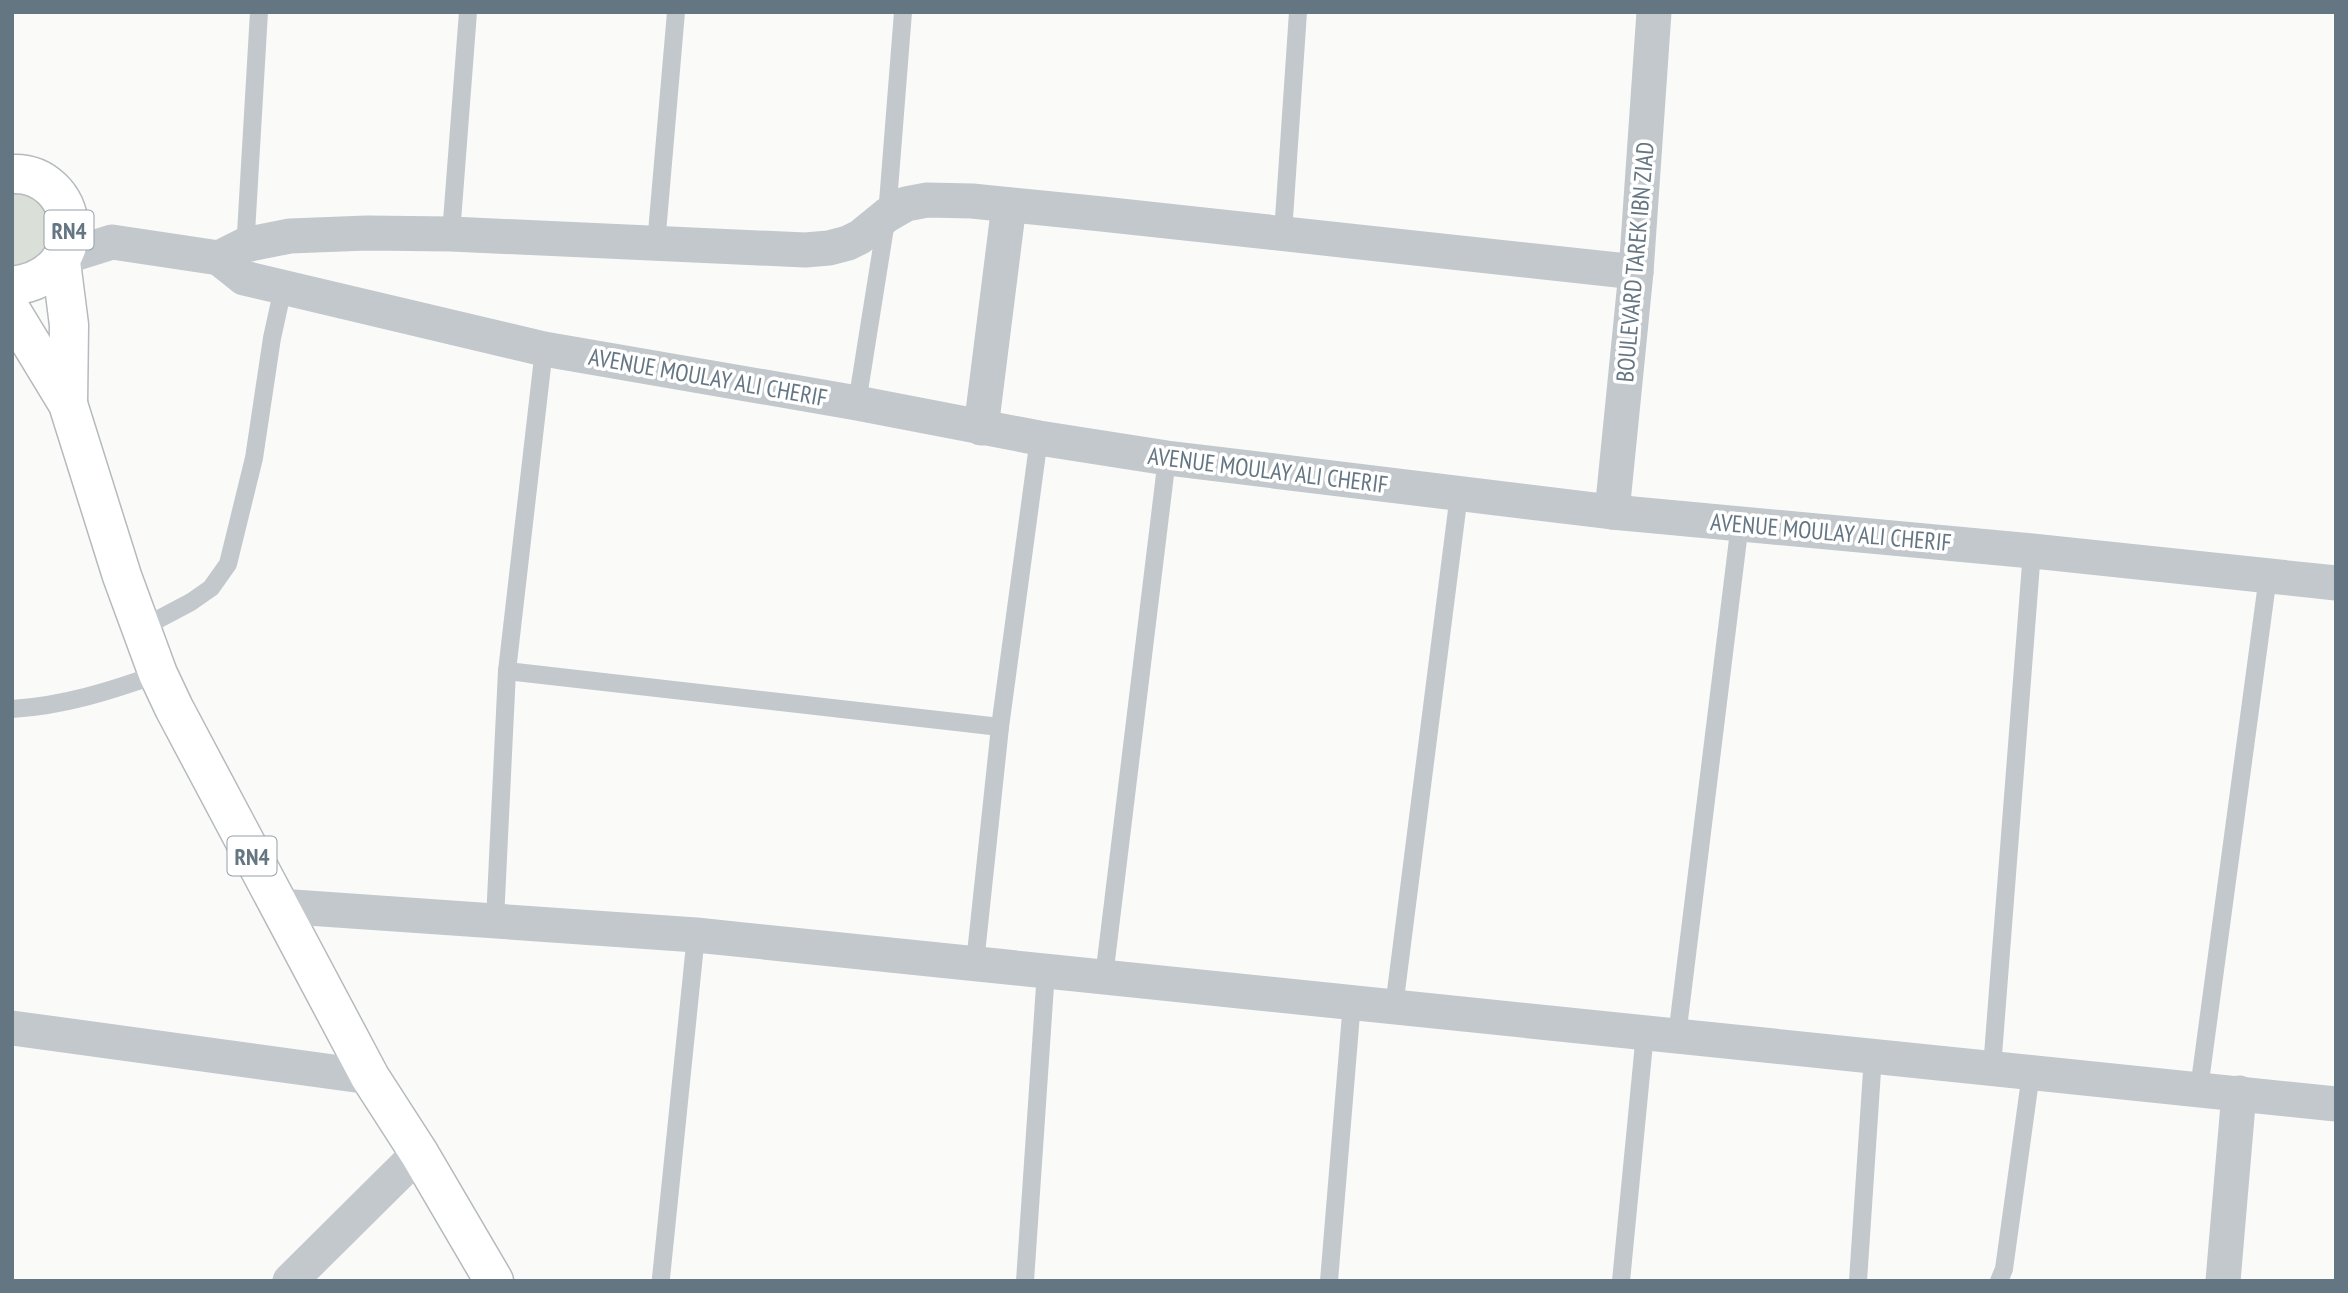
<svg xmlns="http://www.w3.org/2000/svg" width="2348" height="1293" viewBox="0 0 2348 1293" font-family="'PT Sans Narrow',sans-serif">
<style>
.green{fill:#dadfd7}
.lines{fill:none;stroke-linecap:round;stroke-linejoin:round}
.primary-casing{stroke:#b5babe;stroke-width:41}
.service{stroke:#c3c8cc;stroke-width:18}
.minor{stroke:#c3c8cc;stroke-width:35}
.primary{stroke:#fff;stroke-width:38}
.labels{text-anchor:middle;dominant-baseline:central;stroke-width:7;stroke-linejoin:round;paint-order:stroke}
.shield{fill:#fff;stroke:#939fa8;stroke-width:2}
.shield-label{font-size:23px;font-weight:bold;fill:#657683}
.street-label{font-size:24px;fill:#657683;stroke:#fff}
</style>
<rect width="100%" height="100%" fill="#fafaf8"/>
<polygon class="green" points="12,186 23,187 53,213 53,249 12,276"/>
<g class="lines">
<g class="primary-casing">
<g id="primary">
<path d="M12,174C78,171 98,275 12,286"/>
<polyline points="61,262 69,325 68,404"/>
<polyline points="12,312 68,404 122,576 158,674 174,708 370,1077 419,1153 494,1281"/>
</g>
</g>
<g class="service">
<polyline points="1283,233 1298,12"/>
<polyline points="451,234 468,12"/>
<polyline points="656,244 676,12"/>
<polyline points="245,250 259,12"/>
<polyline points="857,403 887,215 903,12"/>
<polyline points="140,629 191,602 211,588 228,564 254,458 272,338 283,288"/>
<polyline points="507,671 1000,727"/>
<path d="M12,709C63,706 110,691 158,674"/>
<polyline points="495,920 507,671 544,349"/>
<polyline points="975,963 1000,727 1039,438"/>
<polyline points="1104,977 1167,458"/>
<polyline points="1394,1007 1459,494"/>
<polyline points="1677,1036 1740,523"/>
<polyline points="1992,1068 2032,551"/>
<polyline points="2199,1089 2268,576"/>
<polyline points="661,1278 696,935"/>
<polyline points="1025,1281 1046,971"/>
<polyline points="1329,1281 1352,1002"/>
<polyline points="1621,1281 1645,1033"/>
<polyline points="1858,1281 1873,1056"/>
<polyline points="1999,1281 2004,1269 2031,1073"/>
</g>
<g class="minor">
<polyline points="64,257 112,242 219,258 245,245 290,236 367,233 451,234 805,250 829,248 848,243 860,237 887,215 906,204 927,200 972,201 1102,214 1636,272"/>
<polyline points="219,258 244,278 544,349 857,403 1039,438 1167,458 1612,512 2032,551 2336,583"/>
<polyline points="981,428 1009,205"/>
<polyline points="1612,512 1636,272 1654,12"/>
<polyline points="279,906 696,935 2336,1104"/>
<polyline points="12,1028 370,1077"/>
<polyline points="290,1281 419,1153"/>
<polyline points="2223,1281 2239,1093"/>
</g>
<use href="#primary" class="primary"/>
</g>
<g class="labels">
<g class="shield">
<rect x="44.5" y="210.5" width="49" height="39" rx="5"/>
<rect x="227.5" y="836.5" width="49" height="39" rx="5"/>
</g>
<g class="shield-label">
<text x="69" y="230">RN4</text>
<text x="252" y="856">RN4</text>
</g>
<g class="street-label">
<text transform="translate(1635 262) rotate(-85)">BOULEVARD TAREK IBN ZIAD</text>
<text transform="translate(708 377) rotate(10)">AVENUE MOULAY ALI CHERIF</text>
<text transform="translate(1268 470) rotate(7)">AVENUE MOULAY ALI CHERIF</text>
<text transform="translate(1831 532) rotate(5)">AVENUE MOULAY ALI CHERIF</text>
</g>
</g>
<rect width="2348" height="1293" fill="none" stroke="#657683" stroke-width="28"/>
</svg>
